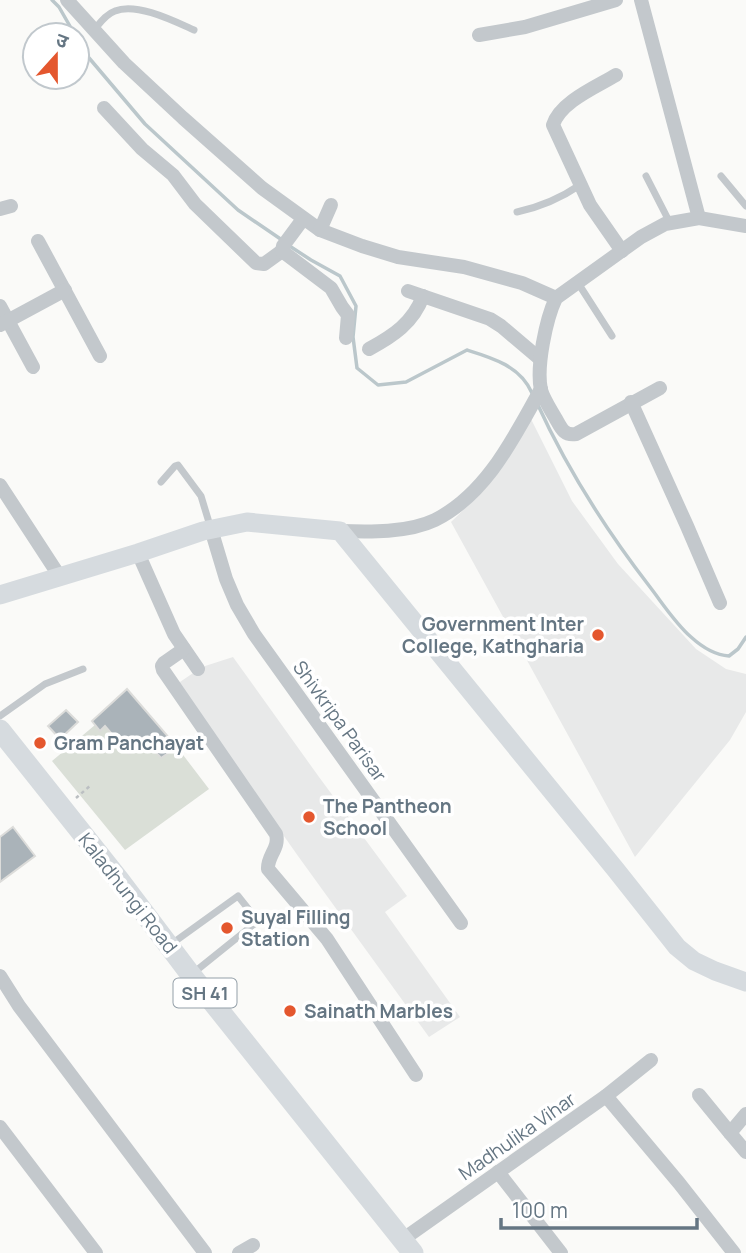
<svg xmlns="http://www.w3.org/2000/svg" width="746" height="1253" viewBox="0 0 746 1253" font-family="Manrope,'Noto Sans Devanagari',sans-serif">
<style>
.built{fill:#e8e9e9}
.green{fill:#dadfd7}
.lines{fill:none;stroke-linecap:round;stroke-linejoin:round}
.stream{stroke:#bbc7cb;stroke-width:3.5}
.building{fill:#aab3b9;stroke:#dcdcda;stroke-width:2}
.path{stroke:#bbbfc2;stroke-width:2.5;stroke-dasharray:3.5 3.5;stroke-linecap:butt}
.lane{stroke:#c3c8cc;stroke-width:7}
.street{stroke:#c3c8cc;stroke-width:14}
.secondary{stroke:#d6dbdf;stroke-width:19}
.primary{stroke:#d6dbdf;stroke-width:21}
.poi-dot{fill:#e4572e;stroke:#fff;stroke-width:2.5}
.labels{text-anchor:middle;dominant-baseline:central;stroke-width:7;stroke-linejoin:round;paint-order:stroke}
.shield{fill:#fff;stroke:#939fa8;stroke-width:2}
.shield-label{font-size:18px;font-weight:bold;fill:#657683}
.poi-label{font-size:19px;font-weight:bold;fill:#657683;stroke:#fff;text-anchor:start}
.street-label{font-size:19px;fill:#657683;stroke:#fff}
</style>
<rect width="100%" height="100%" fill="#fafaf8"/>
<g class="built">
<polygon points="529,415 572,501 618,564 696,649 726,669 746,674 746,712 730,740 635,857 451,522 483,491 508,457"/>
<polygon points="233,657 319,777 407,896 385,912 460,1017 429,1037 298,856 177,684 202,667"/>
</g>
<polygon class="green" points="95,725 100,731 105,726 129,754 146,741 161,758 177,747 209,789 125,850 52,761"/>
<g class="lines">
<g class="stream">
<polyline points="52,0 59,7 75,35"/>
<polyline points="77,39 84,52 145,124 238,210 282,240"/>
<path d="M288,245L311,260L340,276L356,306L353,337L357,368L378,385L406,382L467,350C493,358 520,366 532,393"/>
<path d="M537,403C567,469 606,530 650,587C663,604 675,623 691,637C702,647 714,655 729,656L738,649L746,637"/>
</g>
</g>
<g class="building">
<polygon points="127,689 177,747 161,758 146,741 129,754 105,726 100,731 92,721"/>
<polygon points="66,710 78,722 60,739 48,726"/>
<polygon points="13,827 35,856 0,882 0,837"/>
</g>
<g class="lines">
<polyline class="path" points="76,798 91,785"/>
<g class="lane">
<path d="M94,30C100,23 106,14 115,11C136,2 174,21 194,30"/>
<polyline points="646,176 670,223"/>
<polyline points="721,176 746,206"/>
<path d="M517,212C540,207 561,198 580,185"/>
<polyline points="578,283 612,336"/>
<polyline points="161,482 175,466 178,465 201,496 211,529"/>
<polyline points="0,716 45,684 83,669"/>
<polyline points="170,945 238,896 258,921 192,974"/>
</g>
<g class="street">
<polyline points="67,0 124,63 183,118 262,188 320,230 362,246 398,257 464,267 522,283 556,298"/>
<polyline points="641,0 699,218"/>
<polyline points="479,35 525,27 616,0"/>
<path d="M616,75C596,87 560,102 553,125L590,205L622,251"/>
<polyline points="104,108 142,149 173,175 195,204 256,263 264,264 282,251"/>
<polyline points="0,209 11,206"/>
<polyline points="303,219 283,246 282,251 331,288 342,307 348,315 346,338"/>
<polyline points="320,230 331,205"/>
<polyline points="38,241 100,356"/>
<polyline points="408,291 490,319 501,326 540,359"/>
<polyline points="0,306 33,367"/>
<polyline points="0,325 65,290"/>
<path d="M369,349C393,336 413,323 423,296"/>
<path d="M660,388L576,434C564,436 561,428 556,419C551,410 544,400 541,390C536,367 546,319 556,298L641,237L665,224L699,218L746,226"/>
<polyline points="631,402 687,526 720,603"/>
<polyline points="0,485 60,577"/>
<polyline points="211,529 226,579 237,605 254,634 461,923"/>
<path d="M340,531C369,532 408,533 435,520C487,494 514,437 541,389"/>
<polyline points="138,553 174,634 198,669"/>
<path d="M184,649L164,663L162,666L163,670L276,834C280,848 267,856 268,869L327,939L416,1075"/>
<polyline points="0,976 19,1006 205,1253"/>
<polyline points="699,1095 730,1133"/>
<polyline points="606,1096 679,1183 734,1253"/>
<polyline points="746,1114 730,1133 746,1152"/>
<polyline points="0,1127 96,1253"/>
<polyline points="498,1172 561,1253"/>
<polyline points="402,1240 606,1096 651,1060"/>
<polyline points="239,1253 253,1245"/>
</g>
<polyline class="secondary" points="0,595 138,553 203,531 247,522 340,531 616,870 677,947 694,961 715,971 746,982"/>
<polyline class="primary" points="0,730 120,881 191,975 413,1253"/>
</g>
<g class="poi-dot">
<circle cx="598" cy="635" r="7"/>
<circle cx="40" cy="743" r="7"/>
<circle cx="309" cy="817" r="7"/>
<circle cx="227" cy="928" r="7"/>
<circle cx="290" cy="1011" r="7"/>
</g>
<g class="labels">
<rect class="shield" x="173.5" y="978.5" width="63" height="29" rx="5"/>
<g class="shield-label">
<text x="205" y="993">SH 41</text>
</g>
<g class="poi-label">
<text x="584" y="624" text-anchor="end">Government Inter<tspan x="584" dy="22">College, Kathgharia</tspan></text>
<text x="54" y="743">Gram Panchayat</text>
<text x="323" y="806">The Pantheon<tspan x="323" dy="22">School</tspan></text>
<text x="241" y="917">Suyal Filling<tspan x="241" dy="22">Station</tspan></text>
<text x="304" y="1011">Sainath Marbles</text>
</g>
<g class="street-label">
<text transform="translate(340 721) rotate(54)">Shivkripa Parisar</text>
<text transform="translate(128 893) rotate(52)">Kaladhungi Road</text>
<text transform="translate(517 1136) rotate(-35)">Madhulika Vihar</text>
</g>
</g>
<g transform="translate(56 56) rotate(21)"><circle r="33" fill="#ffffff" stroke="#c1c8cd" stroke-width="2"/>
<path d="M0-5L12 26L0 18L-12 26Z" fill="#e4572e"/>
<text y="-10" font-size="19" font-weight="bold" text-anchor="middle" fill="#657683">उ</text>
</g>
<path d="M501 1218v10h196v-10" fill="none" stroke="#657683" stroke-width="3.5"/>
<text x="512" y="1218" font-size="21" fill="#657683" stroke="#ffffff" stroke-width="5" paint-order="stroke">100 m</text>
</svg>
